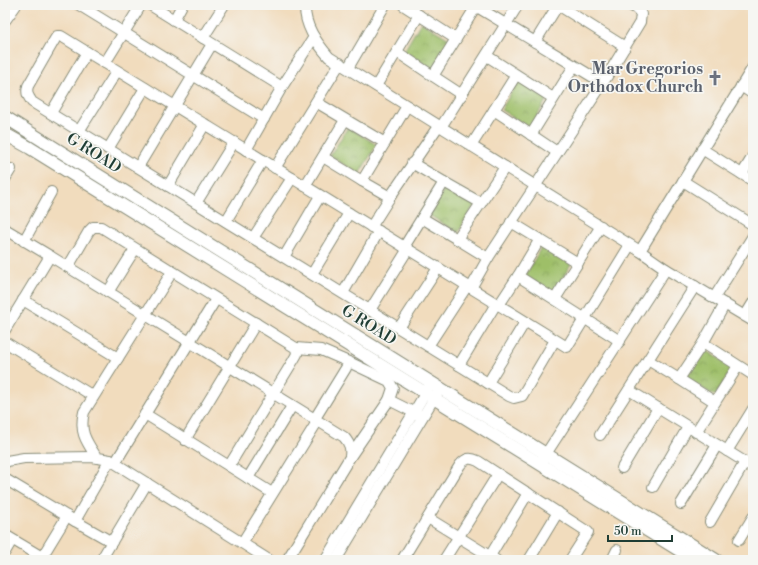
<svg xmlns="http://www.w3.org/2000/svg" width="758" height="565" viewBox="0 0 758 565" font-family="'Libre Bodoni',serif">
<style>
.park{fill:url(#park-crowns);stroke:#5e7e4e}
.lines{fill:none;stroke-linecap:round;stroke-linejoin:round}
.minor-casing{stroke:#888c78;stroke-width:12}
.tertiary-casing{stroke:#888c78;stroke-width:14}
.minor{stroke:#fff;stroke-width:10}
.tertiary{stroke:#fff;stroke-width:12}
.labels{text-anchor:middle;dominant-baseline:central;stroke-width:3.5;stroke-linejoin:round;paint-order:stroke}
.worship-label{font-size:16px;font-weight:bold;fill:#5b616d;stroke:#f6f6f2;text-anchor:end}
.street-label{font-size:16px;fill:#1f3d34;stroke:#f6f6f2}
</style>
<defs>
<pattern id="park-crowns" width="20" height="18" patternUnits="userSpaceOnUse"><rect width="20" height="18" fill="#9ebf68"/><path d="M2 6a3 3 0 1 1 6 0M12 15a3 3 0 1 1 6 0" fill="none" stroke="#809c56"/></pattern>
</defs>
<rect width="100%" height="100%" fill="#f6f6f2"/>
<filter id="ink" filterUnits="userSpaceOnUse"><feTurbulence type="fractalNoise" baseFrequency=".025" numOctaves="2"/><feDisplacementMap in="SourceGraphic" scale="8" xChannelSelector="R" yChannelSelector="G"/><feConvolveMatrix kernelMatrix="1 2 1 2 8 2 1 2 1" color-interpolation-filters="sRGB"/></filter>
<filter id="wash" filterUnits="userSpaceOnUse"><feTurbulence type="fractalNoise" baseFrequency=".012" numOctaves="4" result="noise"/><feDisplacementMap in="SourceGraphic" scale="16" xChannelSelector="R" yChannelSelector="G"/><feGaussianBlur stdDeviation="0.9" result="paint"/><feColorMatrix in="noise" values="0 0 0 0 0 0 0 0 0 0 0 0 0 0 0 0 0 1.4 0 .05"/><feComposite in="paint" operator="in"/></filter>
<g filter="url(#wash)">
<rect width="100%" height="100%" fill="#f1dcbd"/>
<g class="park">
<polygon points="421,22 451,40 433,69 404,51"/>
<polygon points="518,81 547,99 530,128 501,110"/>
<polygon points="348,127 377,145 359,174 330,156"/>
<polygon points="446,186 475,204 458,233 429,215"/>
<polygon points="542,246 571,264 554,293 525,276"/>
<polygon points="704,349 733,367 715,396 686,378"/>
</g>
</g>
<g filter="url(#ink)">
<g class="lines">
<g class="minor-casing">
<g id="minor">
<polyline points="79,5 264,119"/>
<polyline points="150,5 282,87"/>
<path d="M305,5C304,25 316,42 329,57L640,251L666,269L542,460"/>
<polyline points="403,5 456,39"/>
<polyline points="474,5 603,83 488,258"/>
<polyline points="558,5 625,47"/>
<polyline points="174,20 182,5"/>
<polyline points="203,38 224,5"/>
<polyline points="535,42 558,5"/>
<polyline points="397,52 433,76"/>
<polyline points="487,56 553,98"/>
<polyline points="105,63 141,5"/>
<polyline points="348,68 385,5"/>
<polyline points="603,83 640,22 641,14 637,9 630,5"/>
<polyline points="376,86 419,15"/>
<polyline points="741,86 753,94"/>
<polyline points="462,95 433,76 477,5"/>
<polyline points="316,102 385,143"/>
<polyline points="494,110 516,75"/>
<polyline points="51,113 87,52"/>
<polyline points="441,127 518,5"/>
<polyline points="79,131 117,71"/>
<polyline points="531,135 574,66"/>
<polyline points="471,146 494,110 557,152"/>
<polyline points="108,149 145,88"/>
<polyline points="702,149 753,181"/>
<polyline points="246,150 282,87 314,37"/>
<polyline points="323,157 362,181"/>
<polyline points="138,167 212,44"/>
<polyline points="275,168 340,63"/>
<polyline points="742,174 753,156"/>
<polyline points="5,179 11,169"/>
<polyline points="683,181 753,225"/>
<polyline points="444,182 481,203"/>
<polyline points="168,186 205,124"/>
<polyline points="305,186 345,120"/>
<polyline points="390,197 439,125"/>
<polyline points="196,203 234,142"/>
<polyline points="422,218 457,239"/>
<polyline points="226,221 263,160"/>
<polyline points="511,222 578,263"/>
<polyline points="371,227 390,197 362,181 407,106"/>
<polyline points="5,229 50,256 5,330"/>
<polyline points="253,238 292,178"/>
<polyline points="24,241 51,192"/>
<polyline points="404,247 444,182 412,163"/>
<polyline points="640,251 753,67"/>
<path d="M50,256L344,437C350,444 351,448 350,457L287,560"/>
<polyline points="284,257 320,196"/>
<polyline points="68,267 89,231 93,227 101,227 296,348 297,354 293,361 229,466 248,478"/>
<polyline points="666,269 753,321"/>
<polyline points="312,274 349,213"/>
<polyline points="518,276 540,239"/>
<polyline points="471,288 488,258 457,239 505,167"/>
<polyline points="108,292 135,249"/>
<polyline points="343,293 379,231"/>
<polyline points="714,298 753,236"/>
<polyline points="555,299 601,226"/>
<polyline points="23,300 118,358"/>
<polyline points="499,305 518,276 620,341"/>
<polyline points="370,310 408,249"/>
<polyline points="745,316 753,303"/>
<polyline points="399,328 438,268"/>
<path d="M555,340L522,396L514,398L509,396L32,102C28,96 26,93 28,86L55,39L57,36H61L567,347L630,245"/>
<polyline points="5,342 93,396"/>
<polyline points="703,343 725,304"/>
<polyline points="428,346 467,286"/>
<polyline points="296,348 321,350 351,363 389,381 393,388 389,400 350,457"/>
<polyline points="648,360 679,379 703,343 753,375"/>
<polyline points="459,365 496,304"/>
<polyline points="679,379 715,402"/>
<polyline points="488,383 525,322"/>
<polyline points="629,390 753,467"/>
<polyline points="389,400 419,415"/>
<polyline points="145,414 229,466"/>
<polyline points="314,420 346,368"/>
<polyline points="696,432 738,366"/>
<polyline points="600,435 695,286"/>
<polyline points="185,440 256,323"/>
<polyline points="727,451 753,409"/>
<path d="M97,458C86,441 79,432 84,412L172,272"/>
<polyline points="5,463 7,461 24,458 92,457 110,460 269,560"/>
<polyline points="115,463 216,299"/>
<polyline points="622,468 658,408"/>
<polyline points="5,479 75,521 110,460"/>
<polyline points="653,487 688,427"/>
<polyline points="272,493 248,478 292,406"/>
<polyline points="681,504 717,445"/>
<polyline points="428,518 496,560"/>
<polyline points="75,521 112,542"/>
<polyline points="710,522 745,462"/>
<polyline points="5,535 42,557"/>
<polyline points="739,540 753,517"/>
<polyline points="242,543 317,422"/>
<polyline points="5,552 12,540"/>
<polyline points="490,556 528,493"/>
<polyline points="46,560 42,557 67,516"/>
<polyline points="101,560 147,483"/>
<polyline points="325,560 429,387"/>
<polyline points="336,560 437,393"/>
<path d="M402,560L460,465C466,458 470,457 478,461L588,532L570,560"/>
<polyline points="444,560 498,474"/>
<polyline points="529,560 558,512"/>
<polyline points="612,560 617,550"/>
</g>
</g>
<g class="tertiary-casing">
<g id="tertiary">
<polyline points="5,19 15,5"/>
<polyline points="5,117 716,560"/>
<polyline points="5,134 30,148 695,560"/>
</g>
</g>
<use href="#minor" class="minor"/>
<use href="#tertiary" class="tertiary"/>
</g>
</g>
<defs>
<g id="church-bare" transform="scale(1.2)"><path d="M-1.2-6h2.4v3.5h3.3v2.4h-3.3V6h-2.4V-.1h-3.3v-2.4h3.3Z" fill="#6b7280" stroke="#f6f6f2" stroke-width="2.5" paint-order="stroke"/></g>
</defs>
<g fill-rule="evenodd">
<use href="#church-bare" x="715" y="78"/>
</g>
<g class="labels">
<g class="worship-label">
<text x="703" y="69">Mar Gregorios<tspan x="703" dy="18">Orthodox Church</tspan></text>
</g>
<g class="street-label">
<text transform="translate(94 153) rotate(32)">G ROAD</text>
<text transform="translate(369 325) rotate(32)">G ROAD</text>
</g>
</g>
<rect width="758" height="565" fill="none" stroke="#f6f6f2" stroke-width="20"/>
<path d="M608 535v6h64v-6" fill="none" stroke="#1f3d34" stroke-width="2"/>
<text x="614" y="535" font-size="12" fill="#1f3d34" stroke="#f6f6f2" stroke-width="3" paint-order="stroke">50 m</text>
</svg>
